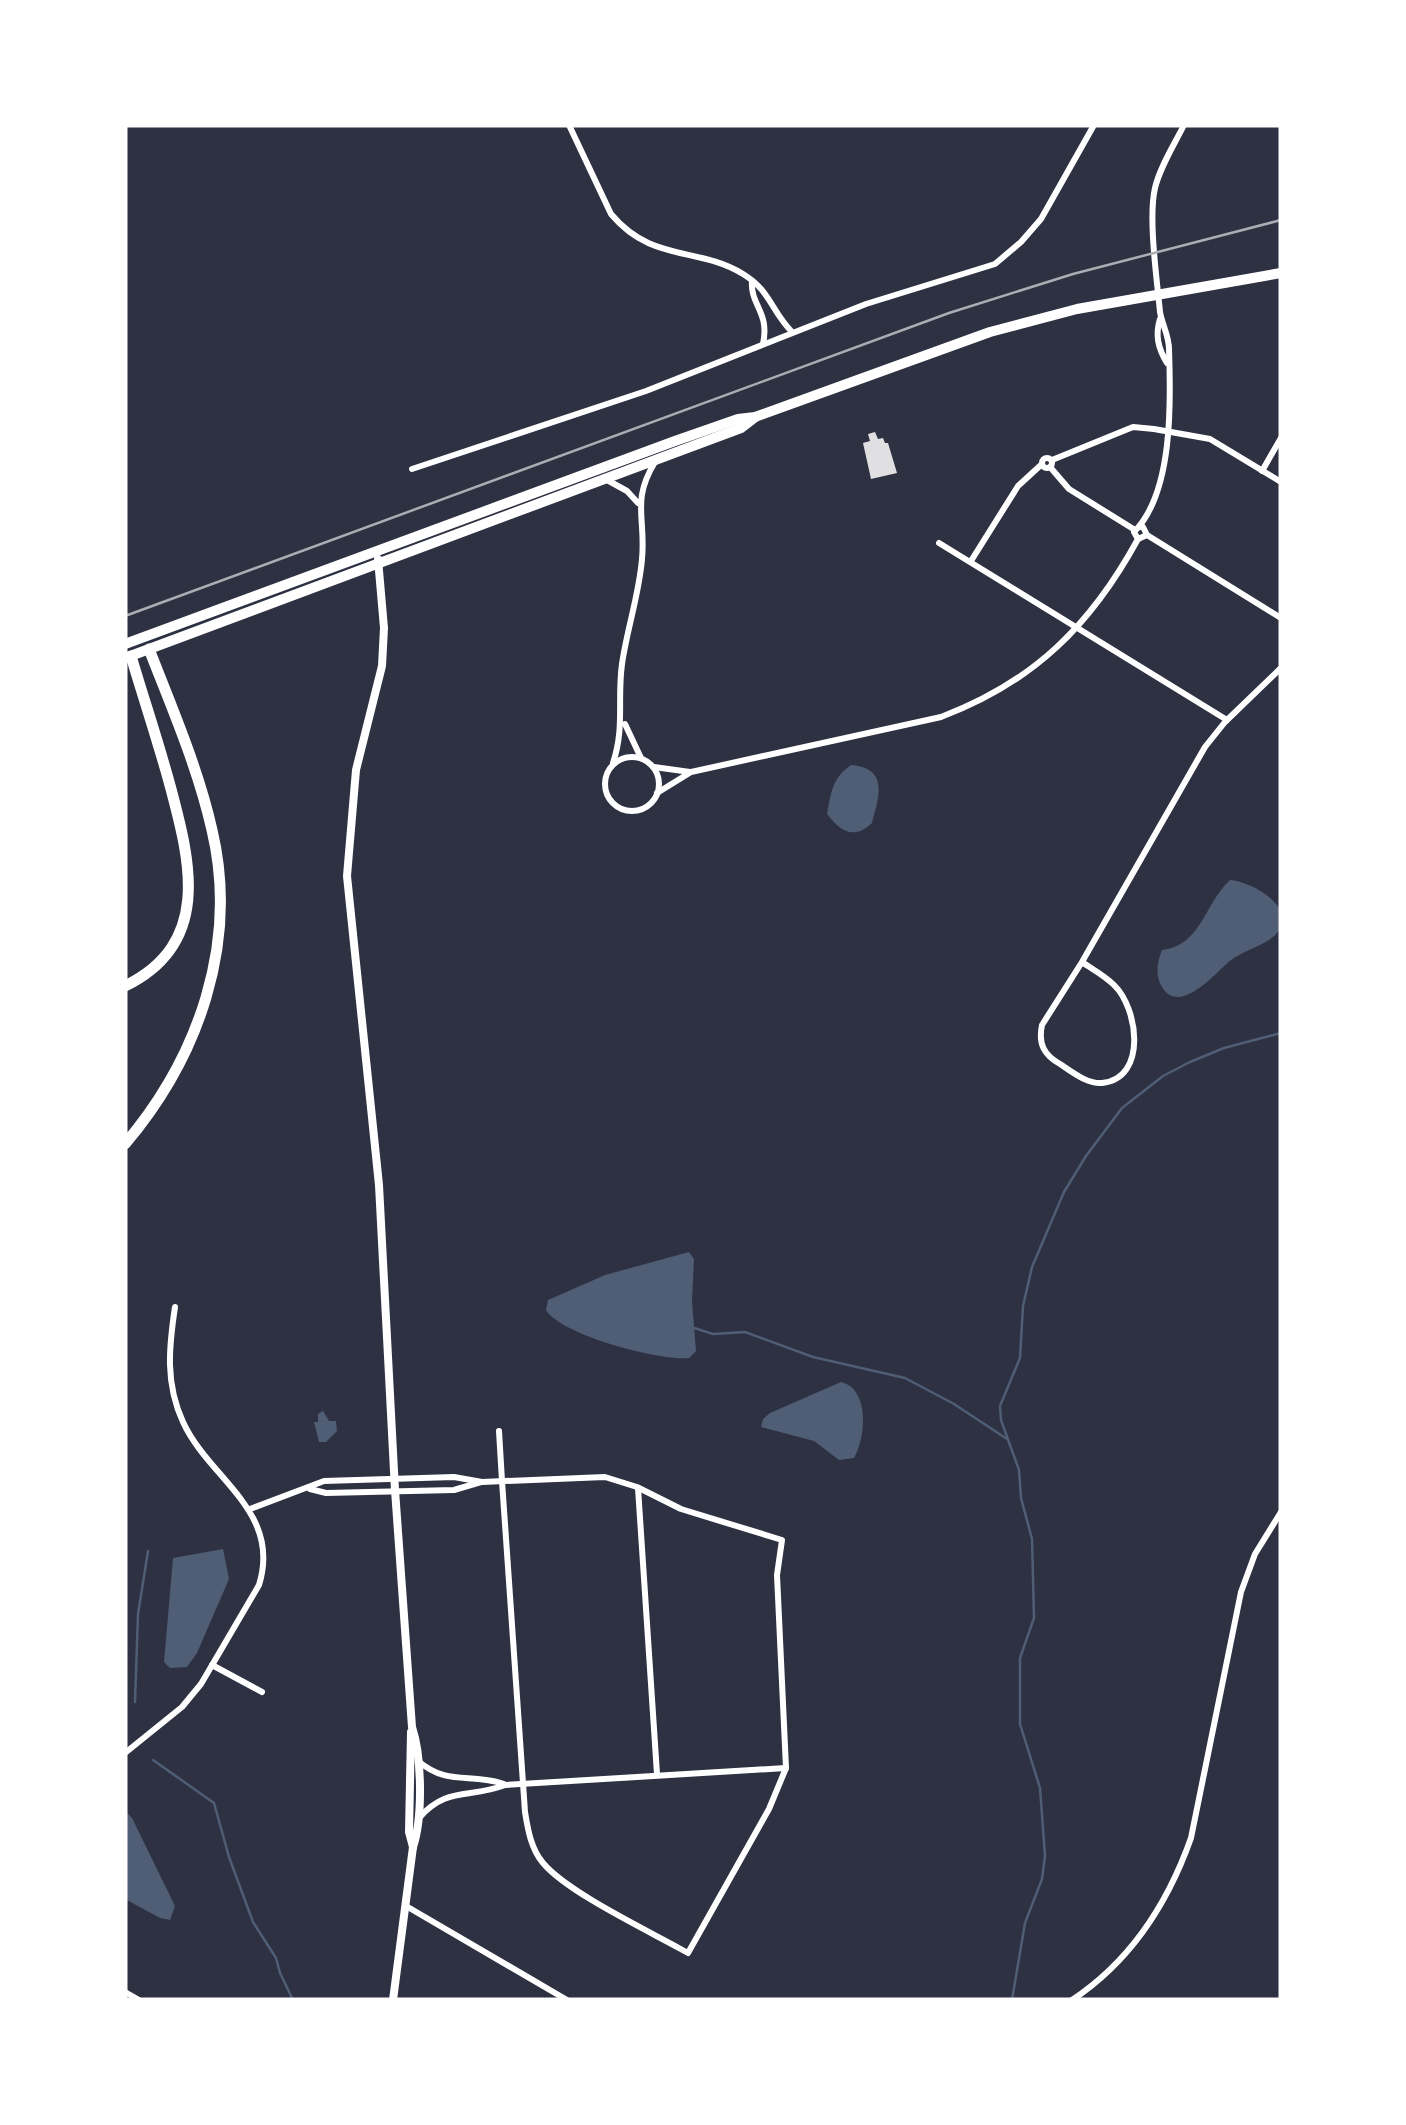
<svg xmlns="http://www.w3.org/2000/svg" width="1406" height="2125" viewBox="0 0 1406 2125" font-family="'Archivo Narrow',sans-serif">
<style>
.water{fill:#4f5d75}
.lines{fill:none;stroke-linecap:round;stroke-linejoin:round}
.stream{stroke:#4f5d75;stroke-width:2.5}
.building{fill:#e0e0e3}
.minor{stroke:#fff;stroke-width:6}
.tertiary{stroke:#fff;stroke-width:8}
.primary{stroke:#fff;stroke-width:10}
.motorway{stroke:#fff;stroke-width:11}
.rail{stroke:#abadb3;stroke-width:2.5}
</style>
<rect width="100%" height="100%" fill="#2d3142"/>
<g class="water">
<path d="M851,765C888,768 880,795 872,823C854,840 841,832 827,814C831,793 832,778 851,765Z"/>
<path d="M1230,880C1250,881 1299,907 1277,933C1267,945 1244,950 1231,960C1217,971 1180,1017 1162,987C1155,976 1157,962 1162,950C1201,946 1204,904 1230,880Z"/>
<path d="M689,1252L694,1259L692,1302L696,1351L689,1358C659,1361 561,1335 546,1310L548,1300L605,1275Z"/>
<path d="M841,1382C870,1389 866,1437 854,1458L839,1460L814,1441L761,1427L763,1419L770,1413Z"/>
<polygon points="323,1411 329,1421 336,1421 337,1431 326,1442 319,1442 314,1422 318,1422 318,1414"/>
<polygon points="223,1549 229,1579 197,1653 187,1667 170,1668 164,1662 173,1558"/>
<polygon points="126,1812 132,1818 175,1906 170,1920 160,1918 125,1899"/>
</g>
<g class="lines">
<g class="stream">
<polyline points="691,1327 713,1334 745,1332 813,1357 905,1378 954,1404 1007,1439"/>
<polyline points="135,1702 138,1614 148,1551"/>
<polyline points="153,1760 214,1803 229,1857 253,1922 276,1958 280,1973 293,2000"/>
<polyline points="1012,2000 1025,1923 1042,1879 1045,1856 1040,1788 1020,1724 1020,1658 1034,1618 1032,1539 1021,1498 1019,1470 1001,1420 1000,1406 1020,1358 1023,1306 1032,1267 1064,1192 1086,1156 1122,1108 1163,1076 1190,1062 1224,1048 1281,1033"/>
</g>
</g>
<polygon class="building" points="875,432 878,439 883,438 885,443 888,443 897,473 871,479 863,443 870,441 868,434"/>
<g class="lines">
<g class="minor">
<path d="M569,125L611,214C652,263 697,246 743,274C771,291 771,311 792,332"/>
<path d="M752,281C750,305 770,312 763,344"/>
<path d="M1160,319C1155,335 1158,348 1167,363"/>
<circle cx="1047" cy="463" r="5"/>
<polyline points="1052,460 1133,427 1154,429 1210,439 1281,482"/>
<polyline points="1050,467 1069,489 1135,530"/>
<polyline points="412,469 646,391 866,304 995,264 1021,242 1041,219 1094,125"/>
<polyline points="1262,471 1281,438"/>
<polyline points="607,480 627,491 638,503"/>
<path d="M1143,527L1147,535L1138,539L1134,532C1173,493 1171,403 1169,349C1169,336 1162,324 1160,312C1157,280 1148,218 1155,188C1160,167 1174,145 1184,125"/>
<polyline points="1147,535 1281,618"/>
<polyline points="939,543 1227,720"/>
<polyline points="971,561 1018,486 1042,464"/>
<polyline points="625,724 641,758"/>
<circle cx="632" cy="784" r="27"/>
<path d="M613,763C625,727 617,700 622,664C627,629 639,595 642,559C646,518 631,501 655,462"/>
<polyline points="654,767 690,772"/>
<path d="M657,793L691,772L941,717C1034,682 1091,625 1138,539"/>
<path d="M1082,962C1092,969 1105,976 1114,985C1138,1008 1148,1078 1102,1083C1087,1084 1072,1072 1060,1064C1044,1055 1038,1044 1042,1025L1082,962L1205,747L1225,722L1281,668"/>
<polyline points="638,1488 657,1774"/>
<polyline points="310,1489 326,1493 454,1490 481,1482"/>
<path d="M250,1509L324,1481L454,1477L482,1482L605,1477L637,1487L681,1509L782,1540L777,1575L786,1768L769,1809L688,1953C651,1932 568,1893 543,1863C531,1849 528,1830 525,1812L502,1481L499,1431"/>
<polyline points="212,1665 262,1692"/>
<path d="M125,1753L182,1707L201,1684L259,1585C282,1511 209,1479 183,1422C165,1383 169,1347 175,1307"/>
<path d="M418,1761C449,1787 470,1772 504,1784"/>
<path d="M419,1818C447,1786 469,1799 505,1785L786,1768"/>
<polyline points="406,1906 567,2000"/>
<polyline points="125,1992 139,2000"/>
<path d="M1072,2000C1131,1961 1168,1903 1191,1838L1241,1592L1255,1554L1281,1512"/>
</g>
<g class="tertiary">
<path d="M378,559L384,628L382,666L356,770L347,876L379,1185L395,1490L412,1727C422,1757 423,1817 413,1847L393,2000"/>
<polyline points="411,1732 409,1832 413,1847"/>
</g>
<g class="primary">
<polyline points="125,644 675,441 738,419 755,417 990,332 1077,309 1281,273"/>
<polyline points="125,658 741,428 754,418"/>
</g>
<g class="motorway">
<path d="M125,986C211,944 191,864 171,789C159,744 144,700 131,656"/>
<path d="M125,1144C198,1058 239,944 212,830C198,768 172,708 149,649"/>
</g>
<polyline class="rail" points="125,616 949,313 1073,274 1281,220"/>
</g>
<rect width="1406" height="2125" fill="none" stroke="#ffffff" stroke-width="255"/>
</svg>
